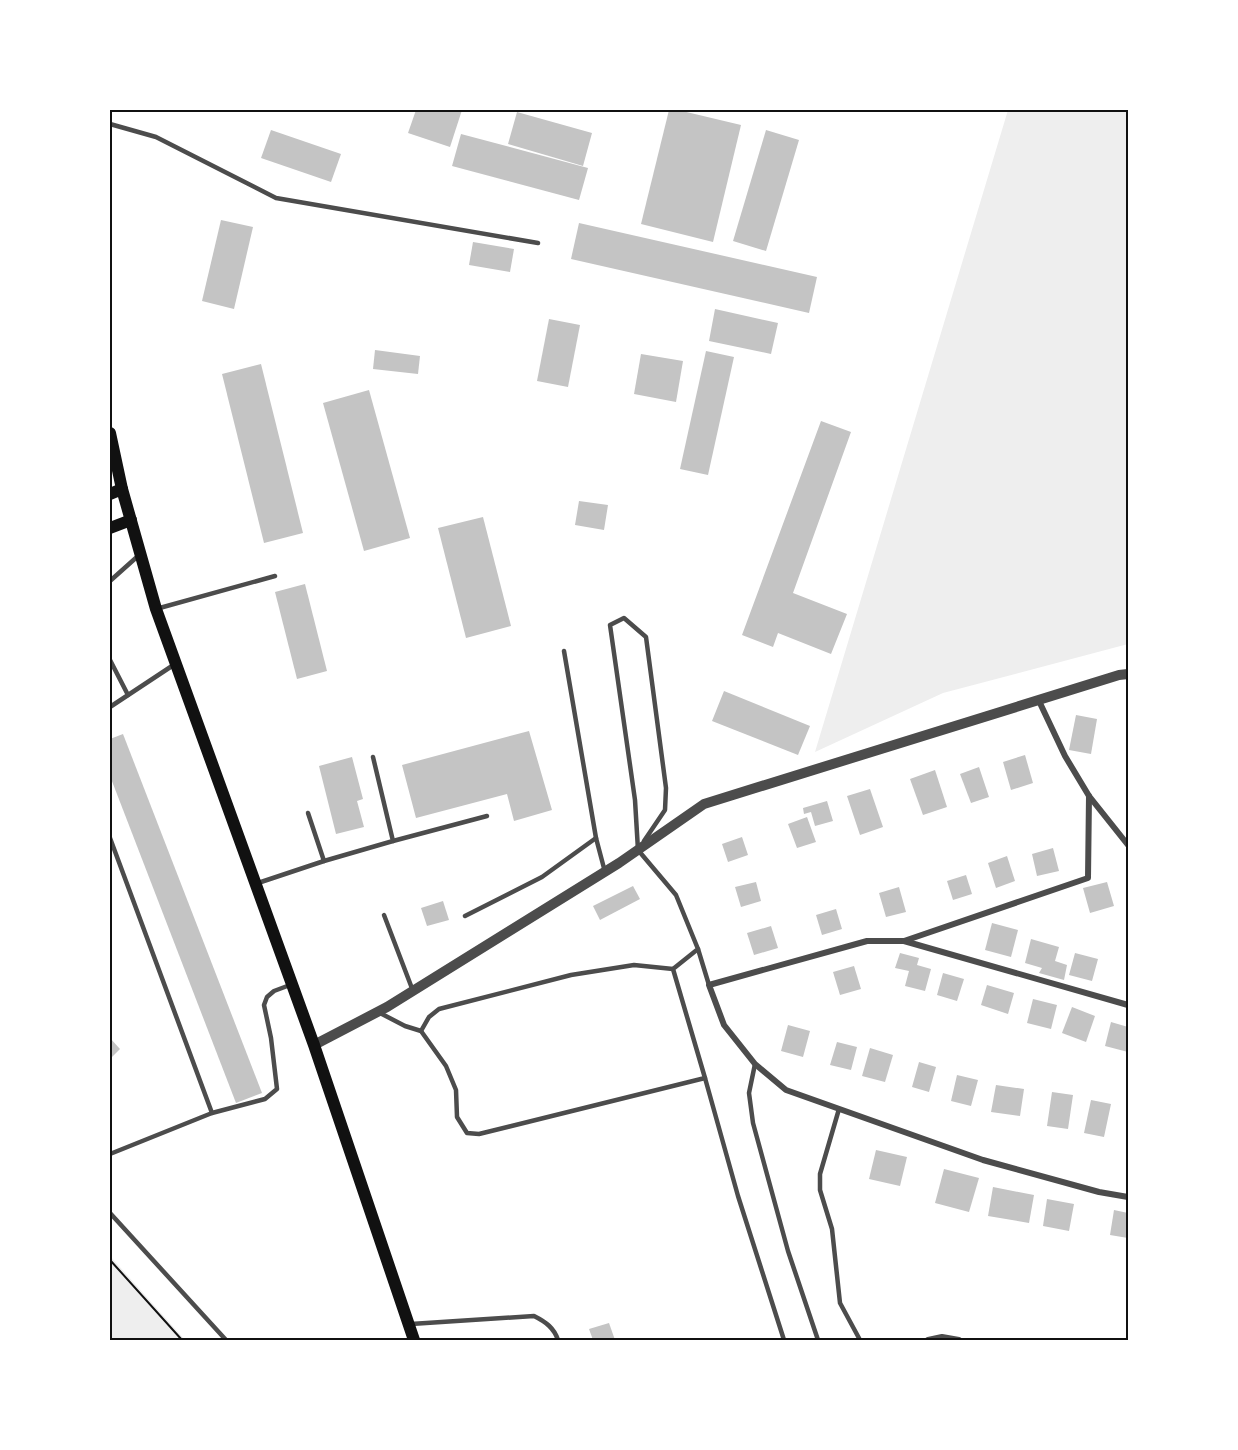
<svg xmlns="http://www.w3.org/2000/svg" width="1238" height="1450" viewBox="0 0 1238 1450" font-family="'Playfair Display',serif">
<style>
.green{fill:#eee}
.building{fill:#c4c4c4}
.lines{fill:none;stroke-linecap:round;stroke-linejoin:round}
.path{stroke:#111;stroke-width:2}
.service{stroke:#4c4c4c;stroke-width:4.5}
.minor{stroke:#4c4c4c;stroke-width:6}
.tertiary{stroke:#4c4c4c;stroke-width:10}
.secondary{stroke:#111;stroke-width:12}
.neatline{fill:none;stroke:#111;stroke-width:2}
</style>
<rect width="100%" height="100%" fill="#fff"/>
<g class="green">
<polygon points="1008,110 1128,110 1128,644 943,693 815,752"/>
<polygon points="110,1256 185,1340 110,1340"/>
</g>
<g class="building">
<polygon points="416,110 462,110 450,147 408,133"/>
<polygon points="669,110 678,110 741,125 713,242 641,224"/>
<polygon points="517,112 592,133 583,166 508,144"/>
<polygon points="271,130 341,154 331,182 261,158"/>
<polygon points="766,130 799,140 766,251 733,241"/>
<polygon points="461,134 588,168 579,200 452,166"/>
<polygon points="221,220 253,227 234,309 202,301"/>
<polygon points="579,223 817,277 809,313 571,259"/>
<polygon points="473,242 514,249 510,272 469,265"/>
<polygon points="715,309 778,323 771,354 709,341"/>
<polygon points="549,319 580,325 568,387 537,381"/>
<polygon points="375,350 420,356 418,374 373,369"/>
<polygon points="706,351 734,357 708,475 680,469"/>
<polygon points="641,354 683,361 676,402 634,394"/>
<polygon points="261,364 303,533 264,543 222,374"/>
<polygon points="369,390 410,538 364,551 323,403"/>
<polygon points="821,421 851,432 793,593 847,614 831,654 778,633 773,647 742,635"/>
<polygon points="579,501 608,505 604,530 575,525"/>
<polygon points="483,517 511,626 466,638 438,528"/>
<polygon points="305,584 327,671 297,679 275,592"/>
<polygon points="724,691 810,726 798,755 712,721"/>
<polygon points="1076,715 1097,719 1091,754 1069,750"/>
<polygon points="529,731 552,810 514,821 507,794 416,818 402,765"/>
<polygon points="123,734 262,1093 236,1103 110,776 110,739"/>
<polygon points="1025,755 1033,783 1011,790 1003,762"/>
<polygon points="352,757 363,799 357,801 364,827 336,834 319,766"/>
<polygon points="979,767 989,797 971,803 960,774"/>
<polygon points="935,770 947,807 923,815 910,779"/>
<polygon points="870,789 883,827 860,835 847,796"/>
<polygon points="827,801 833,821 815,826 811,812 804,814 803,808"/>
<polygon points="807,817 816,842 797,848 788,824"/>
<polygon points="742,837 748,855 728,862 722,844"/>
<polygon points="1053,848 1059,871 1037,876 1032,854"/>
<polygon points="1007,856 1015,881 996,888 988,863"/>
<polygon points="966,875 972,894 953,900 947,881"/>
<polygon points="756,882 761,901 741,907 735,887"/>
<polygon points="1107,882 1114,906 1090,913 1083,888"/>
<polygon points="633,886 640,899 600,920 593,906"/>
<polygon points="899,887 906,912 886,917 879,893"/>
<polygon points="443,901 449,920 427,926 421,908"/>
<polygon points="836,909 842,929 822,935 816,915"/>
<polygon points="992,923 1018,930 1011,957 985,950"/>
<polygon points="771,926 778,948 754,955 747,933"/>
<polygon points="1031,939 1059,947 1055,961 1067,965 1064,980 1039,973 1042,968 1025,963"/>
<polygon points="900,953 919,958 917,965 931,969 925,991 905,986 909,971 895,968"/>
<polygon points="1075,953 1098,959 1092,981 1069,975"/>
<polygon points="854,966 861,989 840,995 833,972"/>
<polygon points="943,973 964,979 957,1001 937,995"/>
<polygon points="987,985 1014,993 1008,1014 981,1005"/>
<polygon points="1033,999 1057,1005 1051,1029 1027,1023"/>
<polygon points="1072,1007 1095,1016 1086,1042 1062,1033"/>
<polygon points="1111,1022 1128,1027 1128,1052 1105,1046"/>
<polygon points="788,1025 810,1031 803,1057 781,1051"/>
<polygon points="110,1038 120,1049 110,1059"/>
<polygon points="837,1042 857,1047 851,1070 830,1065"/>
<polygon points="870,1048 893,1055 885,1082 862,1076"/>
<polygon points="919,1062 936,1067 929,1092 912,1087"/>
<polygon points="957,1075 978,1080 971,1106 951,1101"/>
<polygon points="996,1085 1024,1089 1020,1116 991,1112"/>
<polygon points="1052,1092 1073,1095 1068,1129 1047,1126"/>
<polygon points="1091,1100 1111,1104 1104,1137 1084,1133"/>
<polygon points="876,1150 907,1157 900,1186 869,1179"/>
<polygon points="944,1169 979,1178 969,1212 935,1203"/>
<polygon points="993,1187 1034,1195 1029,1223 988,1216"/>
<polygon points="1047,1199 1074,1204 1069,1231 1043,1226"/>
<polygon points="1114,1210 1128,1213 1128,1238 1110,1235"/>
<polygon points="609,1323 615,1340 593,1340 589,1329"/>
</g>
<g class="lines">
<polyline class="path" points="110,1260 182,1340"/>
<g class="service">
<polyline points="110,124 156,137 276,198 538,243"/>
<polyline points="110,581 138,556"/>
<polyline points="156,609 275,576"/>
<polyline points="564,651 596,838 605,872"/>
<polyline points="110,660 128,695"/>
<polyline points="110,707 175,664"/>
<polyline points="110,838 212,1113"/>
<polyline points="393,841 487,816"/>
<polyline points="324,861 393,841 373,757"/>
<polyline points="258,883 324,861 308,813"/>
<polyline points="384,915 413,991"/>
<polyline points="465,916 542,877 596,838"/>
<polyline points="698,949 709,985"/>
<polyline points="380,1013 405,1026 421,1031 446,1066 456,1090 457,1117 467,1133 479,1134 705,1078 673,969 698,949 676,895 638,850 635,800 610,625 624,618 646,637 666,788 665,810 644,841"/>
<polyline points="421,1031 429,1017 439,1009 571,975 634,965 673,969"/>
<polyline points="755,1064 749,1093 753,1123 788,1251 818,1340"/>
<polyline points="705,1078 738,1196 784,1340"/>
<polyline points="839,1109 820,1174 820,1190 832,1229 840,1303 860,1340"/>
<polyline points="110,1154 212,1113 265,1099 277,1089 271,1038 264,1005 267,997 274,991 290,985"/>
<polyline points="110,1213 226,1340"/>
<path d="M411,1324L534,1316C546,1322 554,1328 558,1340"/>
</g>
<g class="minor">
<polyline points="1039,701 1065,756 1089,796 1128,845"/>
<polyline points="1089,796 1088,878 904,941 867,941 709,985 724,1025 755,1064 786,1090 983,1160 1099,1192 1128,1197"/>
<polyline points="904,941 1128,1005"/>
<polyline points="928,1340 942,1337 959,1340"/>
</g>
<polyline class="tertiary" points="314,1045 387,1007 619,863 704,804 1119,675 1128,674"/>
<g class="secondary">
<polyline points="110,433 122,489 156,609 314,1045 414,1340"/>
<polyline points="110,494 122,489"/>
<polyline points="110,528 131,520"/>
</g>
</g>
<rect width="1238" height="1450" fill="none" stroke="#ffffff" stroke-width="222"/>
<rect x="111" y="111" width="1016" height="1228" class="neatline"/>
</svg>
